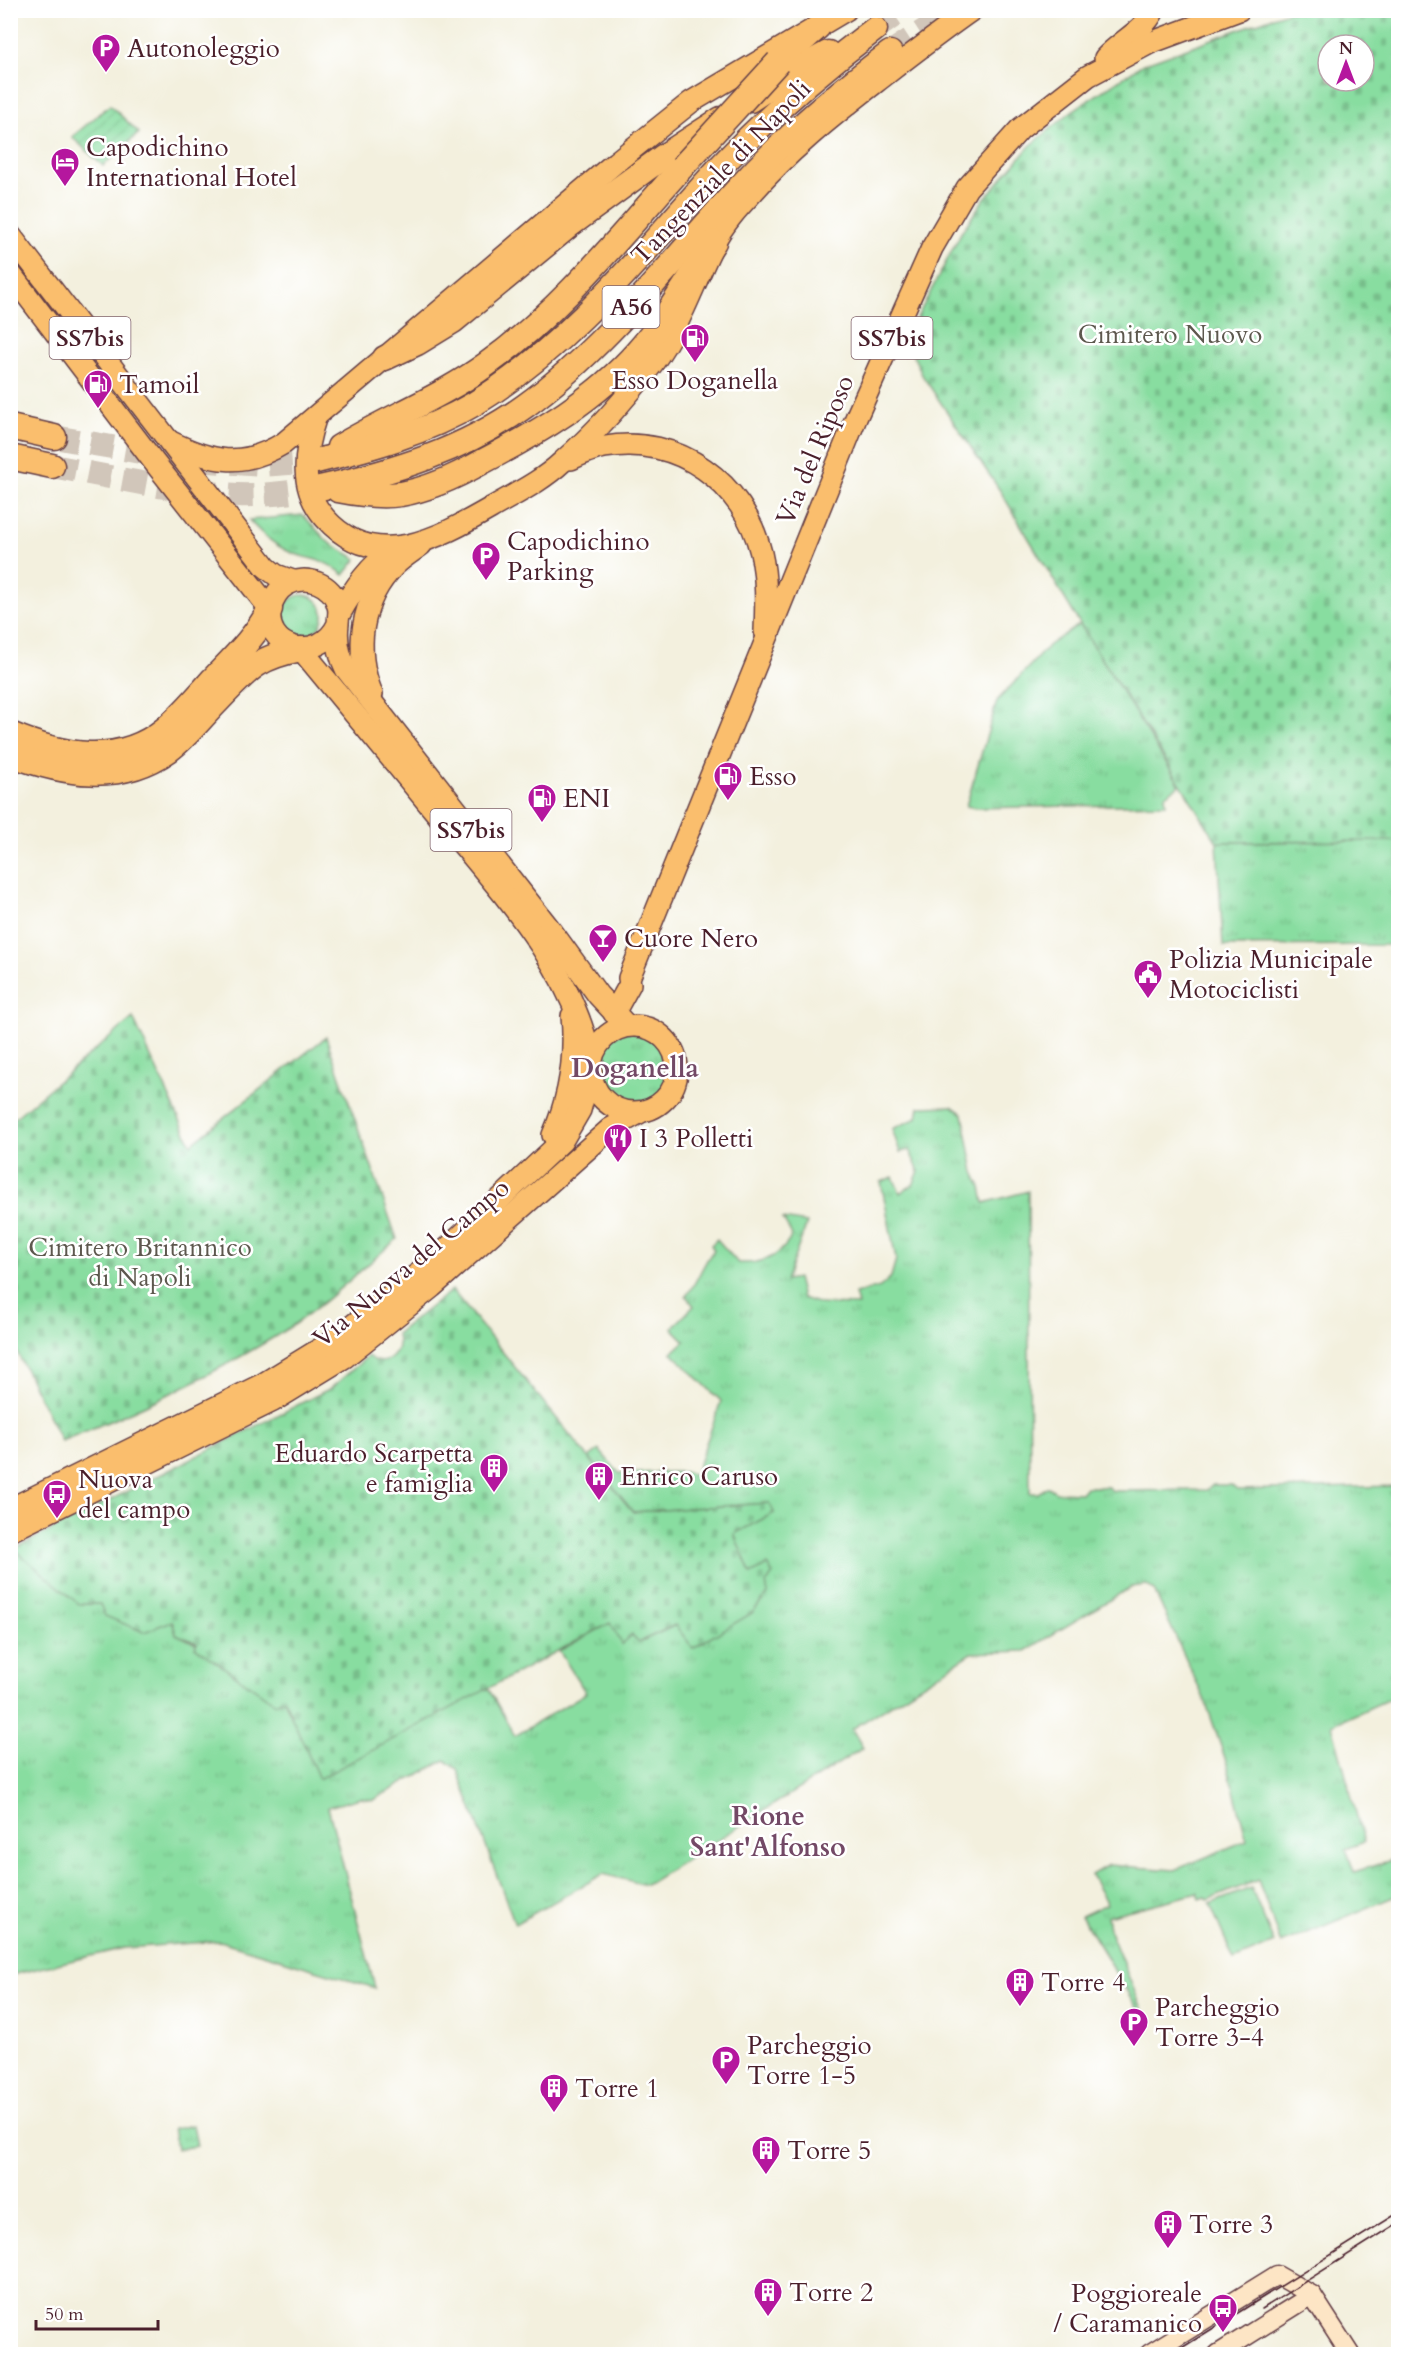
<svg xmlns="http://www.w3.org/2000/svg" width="1409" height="2365" viewBox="0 0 1409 2365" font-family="Cardo,serif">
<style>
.grass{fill:url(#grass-tufts);stroke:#697e66;stroke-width:1.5}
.cemetery{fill:url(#cemetery-stones);stroke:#697e66;stroke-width:1.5;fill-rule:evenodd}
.garden{fill:url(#garden-furrows);stroke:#697e66;stroke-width:1.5}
.pitch{fill:#88dda0;stroke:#697e66;stroke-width:1.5}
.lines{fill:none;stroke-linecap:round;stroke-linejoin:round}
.highway-tunnel{stroke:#d1c6ba;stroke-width:24;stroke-dasharray:24 12;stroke-linecap:butt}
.secondary-casing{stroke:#633e46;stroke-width:21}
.primary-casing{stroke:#633e46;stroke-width:24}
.highway-casing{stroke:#633e46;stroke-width:27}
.secondary{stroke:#fde5c5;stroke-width:18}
.primary{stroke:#fabe6d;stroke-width:21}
.highway{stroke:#fabe6d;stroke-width:24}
.tram{stroke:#4a1f2b;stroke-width:1.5}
.highway-bridge-casing{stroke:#633e46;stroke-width:27;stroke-linecap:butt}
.highway-bridge{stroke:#fabe6d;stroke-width:24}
.labels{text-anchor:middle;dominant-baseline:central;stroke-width:5;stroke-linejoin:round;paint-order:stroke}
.shield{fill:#fff;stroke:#80626b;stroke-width:1.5}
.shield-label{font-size:24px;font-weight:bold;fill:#4a1f2b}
.poi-label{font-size:26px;fill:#4a1f2b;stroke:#fff;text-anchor:start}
.street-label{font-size:26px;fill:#4a1f2b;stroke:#fff}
.park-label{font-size:26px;fill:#5d584e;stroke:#fff}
.neighbourhood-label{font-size:27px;font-weight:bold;fill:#734966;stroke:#fff}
</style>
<defs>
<pattern id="grass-tufts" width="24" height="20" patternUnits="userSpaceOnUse" patternTransform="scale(1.5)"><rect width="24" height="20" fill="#88dda0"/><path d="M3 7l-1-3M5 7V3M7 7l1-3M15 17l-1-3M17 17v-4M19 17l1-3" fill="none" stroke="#77bd8a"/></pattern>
<pattern id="cemetery-stones" width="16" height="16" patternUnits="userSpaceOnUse" patternTransform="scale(1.5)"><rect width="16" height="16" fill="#88dda0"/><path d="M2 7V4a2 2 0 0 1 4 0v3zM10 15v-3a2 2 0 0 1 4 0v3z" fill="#77bd8a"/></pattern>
<pattern id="garden-furrows" width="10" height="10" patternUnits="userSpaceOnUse" patternTransform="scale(1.5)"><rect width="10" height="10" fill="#88dda0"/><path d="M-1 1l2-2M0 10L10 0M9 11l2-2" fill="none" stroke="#77bd8a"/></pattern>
</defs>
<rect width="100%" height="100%" fill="#fff"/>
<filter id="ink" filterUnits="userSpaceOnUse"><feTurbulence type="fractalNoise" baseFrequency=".0167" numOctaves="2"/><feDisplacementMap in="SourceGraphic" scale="12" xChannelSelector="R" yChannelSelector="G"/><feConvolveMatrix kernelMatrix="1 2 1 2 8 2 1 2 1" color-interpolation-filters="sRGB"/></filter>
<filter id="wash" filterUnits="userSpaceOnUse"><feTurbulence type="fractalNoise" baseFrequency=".008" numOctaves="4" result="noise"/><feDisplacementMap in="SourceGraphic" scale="24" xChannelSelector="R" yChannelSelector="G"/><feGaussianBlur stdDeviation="1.35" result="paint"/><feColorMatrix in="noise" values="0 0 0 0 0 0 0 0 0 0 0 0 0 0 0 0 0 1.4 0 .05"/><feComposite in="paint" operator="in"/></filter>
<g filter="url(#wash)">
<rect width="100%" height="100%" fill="#f3f0de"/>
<g class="grass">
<path d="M303,515L328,542L357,559L344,575C327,561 318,561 298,555C278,549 263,536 249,520Z"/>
<circle cx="303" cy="615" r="20"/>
<polygon points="1080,624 1180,785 1165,795 1166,804 976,808 966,806 997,701 1049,645"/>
<polygon points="1398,841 1398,945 1223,946 1217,842"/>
<circle cx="634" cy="1068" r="37"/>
<path d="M952,1106L963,1114L974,1172L981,1187L984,1203L1028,1191L1030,1493H1038L1048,1487L1056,1492L1081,1493L1086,1487H1108L1113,1491L1207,1490L1213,1485H1231L1237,1490L1398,1486V1695L1332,1725L1364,1842L1346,1849L1354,1872L1398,1858V1895L1281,1944L1258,1880L1208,1900L1206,1897L1200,1899L1198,1893L1107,1916L1109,1929L1150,2029L1081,1916L1107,1904L1091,1875L1108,1865L1175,1870L1247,1840L1227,1764L1206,1703L1154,1590L1146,1585L1131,1587L1025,1651L972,1653L852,1729L863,1748L646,1885L603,1874L515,1924L457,1769L445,1760L373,1800L360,1798L328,1807L375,1988L220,1941L124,1948L11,1975V1550L14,1549L79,1604H100L106,1616L144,1632L172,1620L176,1634L197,1644L195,1647L275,1703L284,1699L319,1778L488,1688L515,1736L586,1693L559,1651L610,1623L632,1635L639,1642L676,1625L751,1575L734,1534L774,1513L769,1503L633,1512L589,1457L599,1450L619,1473L686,1472L695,1475L721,1401L672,1353L685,1341L672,1328L694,1306L686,1296C698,1282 702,1264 714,1250L711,1245L717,1239L738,1263C761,1264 782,1257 792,1235L783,1219L807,1223L786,1280L797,1278L802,1298L821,1304L858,1305L855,1294L880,1287L891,1277L896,1259L881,1182L893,1177L900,1193L913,1185L919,1171L909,1150L900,1152L892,1129L917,1118L919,1107Z"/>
<polygon points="193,2125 197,2146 177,2149 173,2129"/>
</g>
<g class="cemetery">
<path d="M1290,11H1398V841L1217,842L1080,624L1001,492L922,375L906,339L961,233L984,199L1030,146L1072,111L1143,64ZM1328,45H1364V81H1328Z"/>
<path d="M133,1018L191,1144L326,1037L397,1239C356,1274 317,1312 271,1339C204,1379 133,1413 61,1441L11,1340V1121Z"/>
<path d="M452,1290L633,1512L769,1503L774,1513L734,1534L751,1574L767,1565L773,1574L766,1584L768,1594L752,1613L693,1648L675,1625L639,1642L632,1635L622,1644L610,1623L319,1779L284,1699L275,1703L195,1647L197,1643L176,1634L172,1621L144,1632L105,1616L100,1604H79L14,1549L331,1388L368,1356C384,1372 405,1352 396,1334Z"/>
</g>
<polygon class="garden" points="110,105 139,133 103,166 72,137"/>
<polygon class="pitch" points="1251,1888 1274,1943 1234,1960 1210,1904"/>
</g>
<g filter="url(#ink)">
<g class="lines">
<g class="highway-tunnel">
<polyline points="875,29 902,10"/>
<polyline points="890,53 956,10"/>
<polyline points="54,437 181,459 262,465 316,461"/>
<path d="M52,466C113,477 175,492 238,495C265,496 293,492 320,488"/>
</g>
<g class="secondary-casing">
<g id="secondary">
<polyline points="1149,2354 1277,2275 1312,2295 1350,2354"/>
<polyline points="1218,2354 1312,2295"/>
</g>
</g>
<g class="primary-casing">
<g id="primary">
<path d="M1105,58C1120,41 1144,31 1154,10"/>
<polyline points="10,235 266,567 276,575 293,581"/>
<polyline points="10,273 154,462 270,609"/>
<path d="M315,419C304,452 299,489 325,518C374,574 439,538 491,508C515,494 542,481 562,462C594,434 627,397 653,363C681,325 693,284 714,243C723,224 739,207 753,192C789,150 833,116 876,82C907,58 939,33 972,10"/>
<path d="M169,441C211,462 242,469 284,443L616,162L691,102L846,10"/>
<path d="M571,459C582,454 593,449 605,447C678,434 744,483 761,553C767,579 766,604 765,631"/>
<path d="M339,615C354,588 369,566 395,548"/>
<path d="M338,624C319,665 261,649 271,607C273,598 278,590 286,585C306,573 333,584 338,606C340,612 338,618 338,624C336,640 339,655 346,669L553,933L598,995L627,1026"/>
<path d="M301,649C347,704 392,760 438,815C498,888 572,966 591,1060"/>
<path d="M372,694C354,650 360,600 395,565C403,557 413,551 421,545"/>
<polyline points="614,1013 630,984 629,978 856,418 932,248 967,188 1020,129 1088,76 1150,43 1239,10"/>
<circle cx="634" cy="1069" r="43"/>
<path d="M553,1135C570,1096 576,1058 572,1016"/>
<polyline points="10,1509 263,1384 333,1341 433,1262 562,1141 580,1110 590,1074"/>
<polyline points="10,1531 273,1401 345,1357 432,1287 610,1129 639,1113"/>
</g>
</g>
<g class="highway-casing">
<g id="highway">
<polyline points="778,62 818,27"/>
<polyline points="750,100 783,78 828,53"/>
<polyline points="385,358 417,343 453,321 571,224 664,156 721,119"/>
<polyline points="10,427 54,437"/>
<path d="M339,447C387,418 442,397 487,364C562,310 620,236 682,167"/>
<polyline points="10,457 52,466"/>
<path d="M316,461C371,448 425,433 474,404C572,344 643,252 719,168C767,117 819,71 875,29"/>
<path d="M320,488C393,472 464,450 525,406C606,347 668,265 735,192C782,140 834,95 890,53"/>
<path d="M338,490C358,494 380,497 401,494C430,489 457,476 482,462C538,433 596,399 638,351C667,318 689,278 714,242"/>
<path d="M10,734C62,756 119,767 165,729C183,714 198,696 213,679C234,657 256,636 270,609"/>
<path d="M10,754C63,774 120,785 169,750C187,737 202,717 218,701C249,669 256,658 301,649"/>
</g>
</g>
<use href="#secondary" class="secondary"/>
<use href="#primary" class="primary"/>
<use href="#highway" class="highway"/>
<g class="tram">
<polyline points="1262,2309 1398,2223"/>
<polyline points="1172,2354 1398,2213"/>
</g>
<g class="highway-bridge-casing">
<polyline id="highway-bridge" points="682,167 778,62"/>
</g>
<use href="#highway-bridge" class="highway-bridge"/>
</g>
</g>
<defs>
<g id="parking-pin" transform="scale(1.5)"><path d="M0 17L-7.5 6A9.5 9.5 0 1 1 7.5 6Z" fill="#b5179e" stroke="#fff"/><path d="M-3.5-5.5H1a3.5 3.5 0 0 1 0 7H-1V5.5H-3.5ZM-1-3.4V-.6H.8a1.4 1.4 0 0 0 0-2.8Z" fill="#fff"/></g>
<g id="hotel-pin" transform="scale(1.5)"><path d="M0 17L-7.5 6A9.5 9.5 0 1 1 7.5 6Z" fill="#b5179e" stroke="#fff"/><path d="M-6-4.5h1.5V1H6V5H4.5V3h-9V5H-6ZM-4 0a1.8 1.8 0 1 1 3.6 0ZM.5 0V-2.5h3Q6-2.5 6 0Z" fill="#fff"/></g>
<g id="fuel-pin" transform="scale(1.5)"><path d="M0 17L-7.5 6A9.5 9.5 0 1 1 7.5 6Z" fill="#b5179e" stroke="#fff"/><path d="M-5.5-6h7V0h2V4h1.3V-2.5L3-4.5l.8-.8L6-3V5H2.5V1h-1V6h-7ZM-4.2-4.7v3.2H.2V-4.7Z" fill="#fff"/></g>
<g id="bar-pin" transform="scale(1.5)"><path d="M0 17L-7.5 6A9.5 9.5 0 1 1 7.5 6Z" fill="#b5179e" stroke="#fff"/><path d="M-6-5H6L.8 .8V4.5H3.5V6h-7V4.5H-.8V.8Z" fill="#fff"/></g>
<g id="civic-pin" transform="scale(1.5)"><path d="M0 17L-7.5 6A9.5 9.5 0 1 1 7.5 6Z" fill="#b5179e" stroke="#fff"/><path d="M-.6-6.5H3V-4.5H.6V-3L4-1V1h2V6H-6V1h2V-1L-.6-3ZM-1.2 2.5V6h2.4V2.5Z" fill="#fff"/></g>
<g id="restaurant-pin" transform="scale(1.5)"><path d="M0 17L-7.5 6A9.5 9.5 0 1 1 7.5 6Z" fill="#b5179e" stroke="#fff"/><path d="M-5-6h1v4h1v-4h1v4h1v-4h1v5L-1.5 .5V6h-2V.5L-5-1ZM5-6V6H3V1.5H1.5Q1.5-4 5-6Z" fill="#fff"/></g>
<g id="building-pin" transform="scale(1.5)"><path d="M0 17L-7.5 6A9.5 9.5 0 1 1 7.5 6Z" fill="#b5179e" stroke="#fff"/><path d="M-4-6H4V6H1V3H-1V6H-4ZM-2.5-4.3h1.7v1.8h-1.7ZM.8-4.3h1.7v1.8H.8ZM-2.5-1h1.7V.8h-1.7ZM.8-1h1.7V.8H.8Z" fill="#fff"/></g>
<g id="bus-pin" transform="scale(1.5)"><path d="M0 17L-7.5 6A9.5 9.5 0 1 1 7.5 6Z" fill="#b5179e" stroke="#fff"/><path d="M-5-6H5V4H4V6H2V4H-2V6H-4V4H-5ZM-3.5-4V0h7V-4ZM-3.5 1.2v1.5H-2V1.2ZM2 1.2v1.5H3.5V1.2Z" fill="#fff"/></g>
</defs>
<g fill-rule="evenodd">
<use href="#parking-pin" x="106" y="48"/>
<use href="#hotel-pin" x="65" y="162"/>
<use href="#fuel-pin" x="695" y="338"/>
<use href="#fuel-pin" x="98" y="384"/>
<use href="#parking-pin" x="486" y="556"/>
<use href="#fuel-pin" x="728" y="776"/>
<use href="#fuel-pin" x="542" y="798"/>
<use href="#bar-pin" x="603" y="938"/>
<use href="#civic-pin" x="1148" y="974"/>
<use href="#restaurant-pin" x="618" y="1138"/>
<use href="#building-pin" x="494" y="1468"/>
<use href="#building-pin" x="599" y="1476"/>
<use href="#bus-pin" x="57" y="1494"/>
<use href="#building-pin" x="1020" y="1982"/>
<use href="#parking-pin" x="1134" y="2022"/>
<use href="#parking-pin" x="726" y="2060"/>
<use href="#building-pin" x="554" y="2088"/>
<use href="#building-pin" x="766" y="2150"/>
<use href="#building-pin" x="1168" y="2224"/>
<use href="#building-pin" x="768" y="2292"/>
<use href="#bus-pin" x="1223" y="2308"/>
</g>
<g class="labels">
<g class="shield">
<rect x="602.5" y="286" width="57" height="42" rx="4.5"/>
<rect x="49.5" y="317" width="81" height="42" rx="4.5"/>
<rect x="851.5" y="317" width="81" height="42" rx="4.5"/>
<rect x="430.5" y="809" width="81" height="42" rx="4.5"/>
</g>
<g class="shield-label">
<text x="631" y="307">A56</text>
<text x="90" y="338">SS7bis</text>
<text x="892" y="338">SS7bis</text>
<text x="471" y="830">SS7bis</text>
</g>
<g class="poi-label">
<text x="127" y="48">Autonoleggio</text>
<text x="86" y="147">Capodichino<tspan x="86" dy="30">International Hotel</tspan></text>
<text x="695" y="380" text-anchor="middle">Esso Doganella</text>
<text x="119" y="384">Tamoil</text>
<text x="507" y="541">Capodichino<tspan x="507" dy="30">Parking</tspan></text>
<text x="749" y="776">Esso</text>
<text x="563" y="798">ENI</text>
<text x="624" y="938">Cuore Nero</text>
<text x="1169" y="959">Polizia Municipale<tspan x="1169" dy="30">Motociclisti</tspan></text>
<text x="639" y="1138">I 3 Polletti</text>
<text x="473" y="1453" text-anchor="end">Eduardo Scarpetta<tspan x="473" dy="30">e famiglia</tspan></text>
<text x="620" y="1476">Enrico Caruso</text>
<text x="78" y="1479">Nuova<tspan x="78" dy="30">del campo</tspan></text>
<text x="1041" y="1982">Torre 4</text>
<text x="1155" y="2007">Parcheggio<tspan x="1155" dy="30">Torre 3-4</tspan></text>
<text x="747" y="2045">Parcheggio<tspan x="747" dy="30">Torre 1-5</tspan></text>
<text x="575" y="2088">Torre 1</text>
<text x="787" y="2150">Torre 5</text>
<text x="1189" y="2224">Torre 3</text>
<text x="789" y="2292">Torre 2</text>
<text x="1202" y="2293" text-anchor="end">Poggioreale<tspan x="1202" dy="30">/ Caramanico</tspan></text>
</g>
<g class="street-label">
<text transform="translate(721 172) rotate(-46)">Tangenziale di Napoli</text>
<text transform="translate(815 450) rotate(-67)">Via del Riposo</text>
<text transform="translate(411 1263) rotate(-40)">Via Nuova del Campo</text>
</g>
<g class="park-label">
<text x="1170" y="334">Cimitero Nuovo</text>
<text x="140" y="1247">Cimitero Britannico<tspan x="140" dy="30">di Napoli</tspan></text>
</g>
<g class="neighbourhood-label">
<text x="635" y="1068">Doganella</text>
<text x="768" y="1816">Rione<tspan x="768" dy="31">Sant'Alfonso</tspan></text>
</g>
</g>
<rect width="1409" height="2365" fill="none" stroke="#fff" stroke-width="36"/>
<g transform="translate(1346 63)"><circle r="28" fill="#ffffff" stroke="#b7a5aa" stroke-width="1.5"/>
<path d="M0-4.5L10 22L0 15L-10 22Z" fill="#b5179e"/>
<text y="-9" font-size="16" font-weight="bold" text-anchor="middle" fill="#4a1f2b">N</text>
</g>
<path d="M36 2320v9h122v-9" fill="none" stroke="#4a1f2b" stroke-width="3"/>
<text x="45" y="2320" font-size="18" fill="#4a1f2b" stroke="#ffffff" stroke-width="4.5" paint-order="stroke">50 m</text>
</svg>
